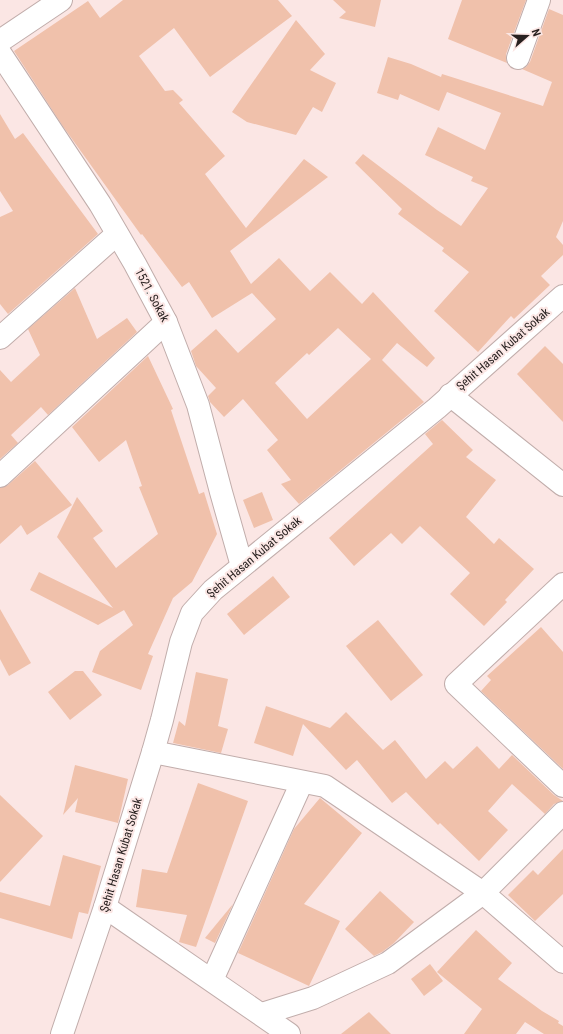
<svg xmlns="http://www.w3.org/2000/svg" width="563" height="1034" viewBox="0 0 563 1034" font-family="'Roboto Condensed',sans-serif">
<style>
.building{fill:#f0c1ab;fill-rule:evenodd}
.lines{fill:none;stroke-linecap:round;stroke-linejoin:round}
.minor-casing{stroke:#c1adab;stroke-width:24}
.tertiary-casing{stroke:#c1adab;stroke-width:24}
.minor{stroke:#fff;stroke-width:22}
.tertiary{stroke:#fff;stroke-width:22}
.labels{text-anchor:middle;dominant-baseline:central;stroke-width:4;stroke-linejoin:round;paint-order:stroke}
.street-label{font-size:12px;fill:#282120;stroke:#fbe6e4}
</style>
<rect width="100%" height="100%" fill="#fbe6e4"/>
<g class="building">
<path d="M123,0H278L292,16L210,77L174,28L139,56L165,91L173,90L183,100L179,103L225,156L205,174L246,228L304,159L328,177L230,251L251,284L279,258L310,291L330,272L362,304L373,292L435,358L427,367L397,343L382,360L424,402L299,504L281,484L291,480L267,450L278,440L243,399L224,417L210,402L208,396L216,388L196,366L191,351L216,329L238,353L276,319L252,293L212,318L189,282L182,287L142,234L141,235L62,125L14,51L88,1L100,18ZM338,328L371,359L307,419L275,383L307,353L309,355Z"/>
<polygon points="333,0 381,0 375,27 339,18 346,12"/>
<polygon points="462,0 526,0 506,54 506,60 507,63 448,39"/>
<polygon points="549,9 563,15 563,221 556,237 563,245 563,255 541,276 550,285 514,319 511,316 478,352 434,311 469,272 442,251 444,248 398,214 402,209 355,163 363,154 437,210 461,226 488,188 471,181 473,177 425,155 438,127 485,150 501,113 447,92 439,111 400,94 398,100 377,93 388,57 411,64 441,77 442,74 543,106 552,82 522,69 526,67 530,62"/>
<polygon points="296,20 325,54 310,70 336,83 322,112 313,107 296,135 247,122 232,112"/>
<polygon points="0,114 15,139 23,133 98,234 8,314 0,304 0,217 13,211 0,191"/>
<polygon points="75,288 97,339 127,318 137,332 48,415 41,407 11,435 18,443 0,459 0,370 11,382 40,355 28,329"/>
<polygon points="545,346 563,364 563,422 517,374"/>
<polygon points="148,356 173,409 171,410 199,494 204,492 217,534 192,582 173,598 148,654 153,656 141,690 92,672 100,651 133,625 124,610 98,625 30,590 39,572 113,608 57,537 77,497 103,531 93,538 116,568 158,534 139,487 142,486 126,440 99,462 72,427"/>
<polygon points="442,420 473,450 466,457 496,480 466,517 494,544 499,538 534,569 505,600 507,602 484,626 450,594 470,573 420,526 402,544 391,533 354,566 329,538 433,444 425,434"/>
<polygon points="35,461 72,505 27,535 21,525 0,544 0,488 8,485"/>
<polygon points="262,492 273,520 254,528 243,500"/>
<polygon points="273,576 290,597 244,635 227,614"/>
<polygon points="0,609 31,663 9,676 0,659"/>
<polygon points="378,620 423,675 391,701 346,646"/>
<polygon points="541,627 563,652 563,769 481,691 491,680 487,676"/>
<polygon points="75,671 83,671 102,695 70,720 48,692"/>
<polygon points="196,672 228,679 218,726 228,729 221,753 173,743 179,721 185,726"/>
<polygon points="266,706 330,728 346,712 383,750 395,740 426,779 445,761 453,769 477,746 499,769 512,755 554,795 563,801 554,804 545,814 512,784 488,811 508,830 479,861 440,823 438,825 406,792 392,803 357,760 346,770 303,724 293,756 254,743"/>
<polygon points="75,765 128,779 118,823 75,812 78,798 63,815"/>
<polygon points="198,783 248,801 196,947 179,942 187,915 136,907 142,869 167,873"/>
<polygon points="0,795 43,836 0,882"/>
<polygon points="320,798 362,833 304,904 340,921 309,986 238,953 294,829"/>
<polygon points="563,849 563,894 535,921 508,895 533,870 538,875"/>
<polygon points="63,855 101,866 88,914 79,912 72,939 0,918 0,892 50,906"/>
<polygon points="380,891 414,922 394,943 382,952 374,956 345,929"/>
<polygon points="233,904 215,943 205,938"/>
<polygon points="476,930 512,963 498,979 542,1011 559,1021 558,1023 563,1026 563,1034 544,1034 525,1022 516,1034 464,1034 482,1009 437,972"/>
<polygon points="430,964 443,981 424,996 411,979"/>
<polygon points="369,1012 391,1034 341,1034"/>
</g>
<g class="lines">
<g class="minor-casing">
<g id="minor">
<polyline points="0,41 61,0"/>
<polyline points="0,53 100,204 135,264 166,322 198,405 221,492 242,566"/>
<polyline points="518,58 539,0"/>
<polyline points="0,338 117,234"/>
<polyline points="450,395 563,485"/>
<polyline points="0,476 166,322"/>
<polyline points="563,584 456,684 563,786"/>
<polyline points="153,752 325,786 483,893 563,962"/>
<polyline points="105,907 289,1034"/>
<polyline points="212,980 302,782"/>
<polyline points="262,1014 313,998 388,963 483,893 563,813"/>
</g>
</g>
<g class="tertiary-casing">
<polyline id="tertiary" points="62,1034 105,907 153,752 162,720 181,642 192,613 213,590 437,408 563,296"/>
</g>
<use href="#minor" class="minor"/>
<use href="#tertiary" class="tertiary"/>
</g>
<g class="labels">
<g class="street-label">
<text transform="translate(152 295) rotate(62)">1521. Sokak</text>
<text transform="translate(503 349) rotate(-41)">Şehit Hasan Kubat Sokak</text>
<text transform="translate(254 557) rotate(-40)">Şehit Hasan Kubat Sokak</text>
<text transform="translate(121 855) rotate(-73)">Şehit Hasan Kubat Sokak</text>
</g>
</g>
<g transform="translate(527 36) rotate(70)" stroke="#fbe6e4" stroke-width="3" paint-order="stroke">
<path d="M0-3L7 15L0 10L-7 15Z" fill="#282120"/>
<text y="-6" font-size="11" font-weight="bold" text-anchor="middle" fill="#282120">N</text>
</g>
</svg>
